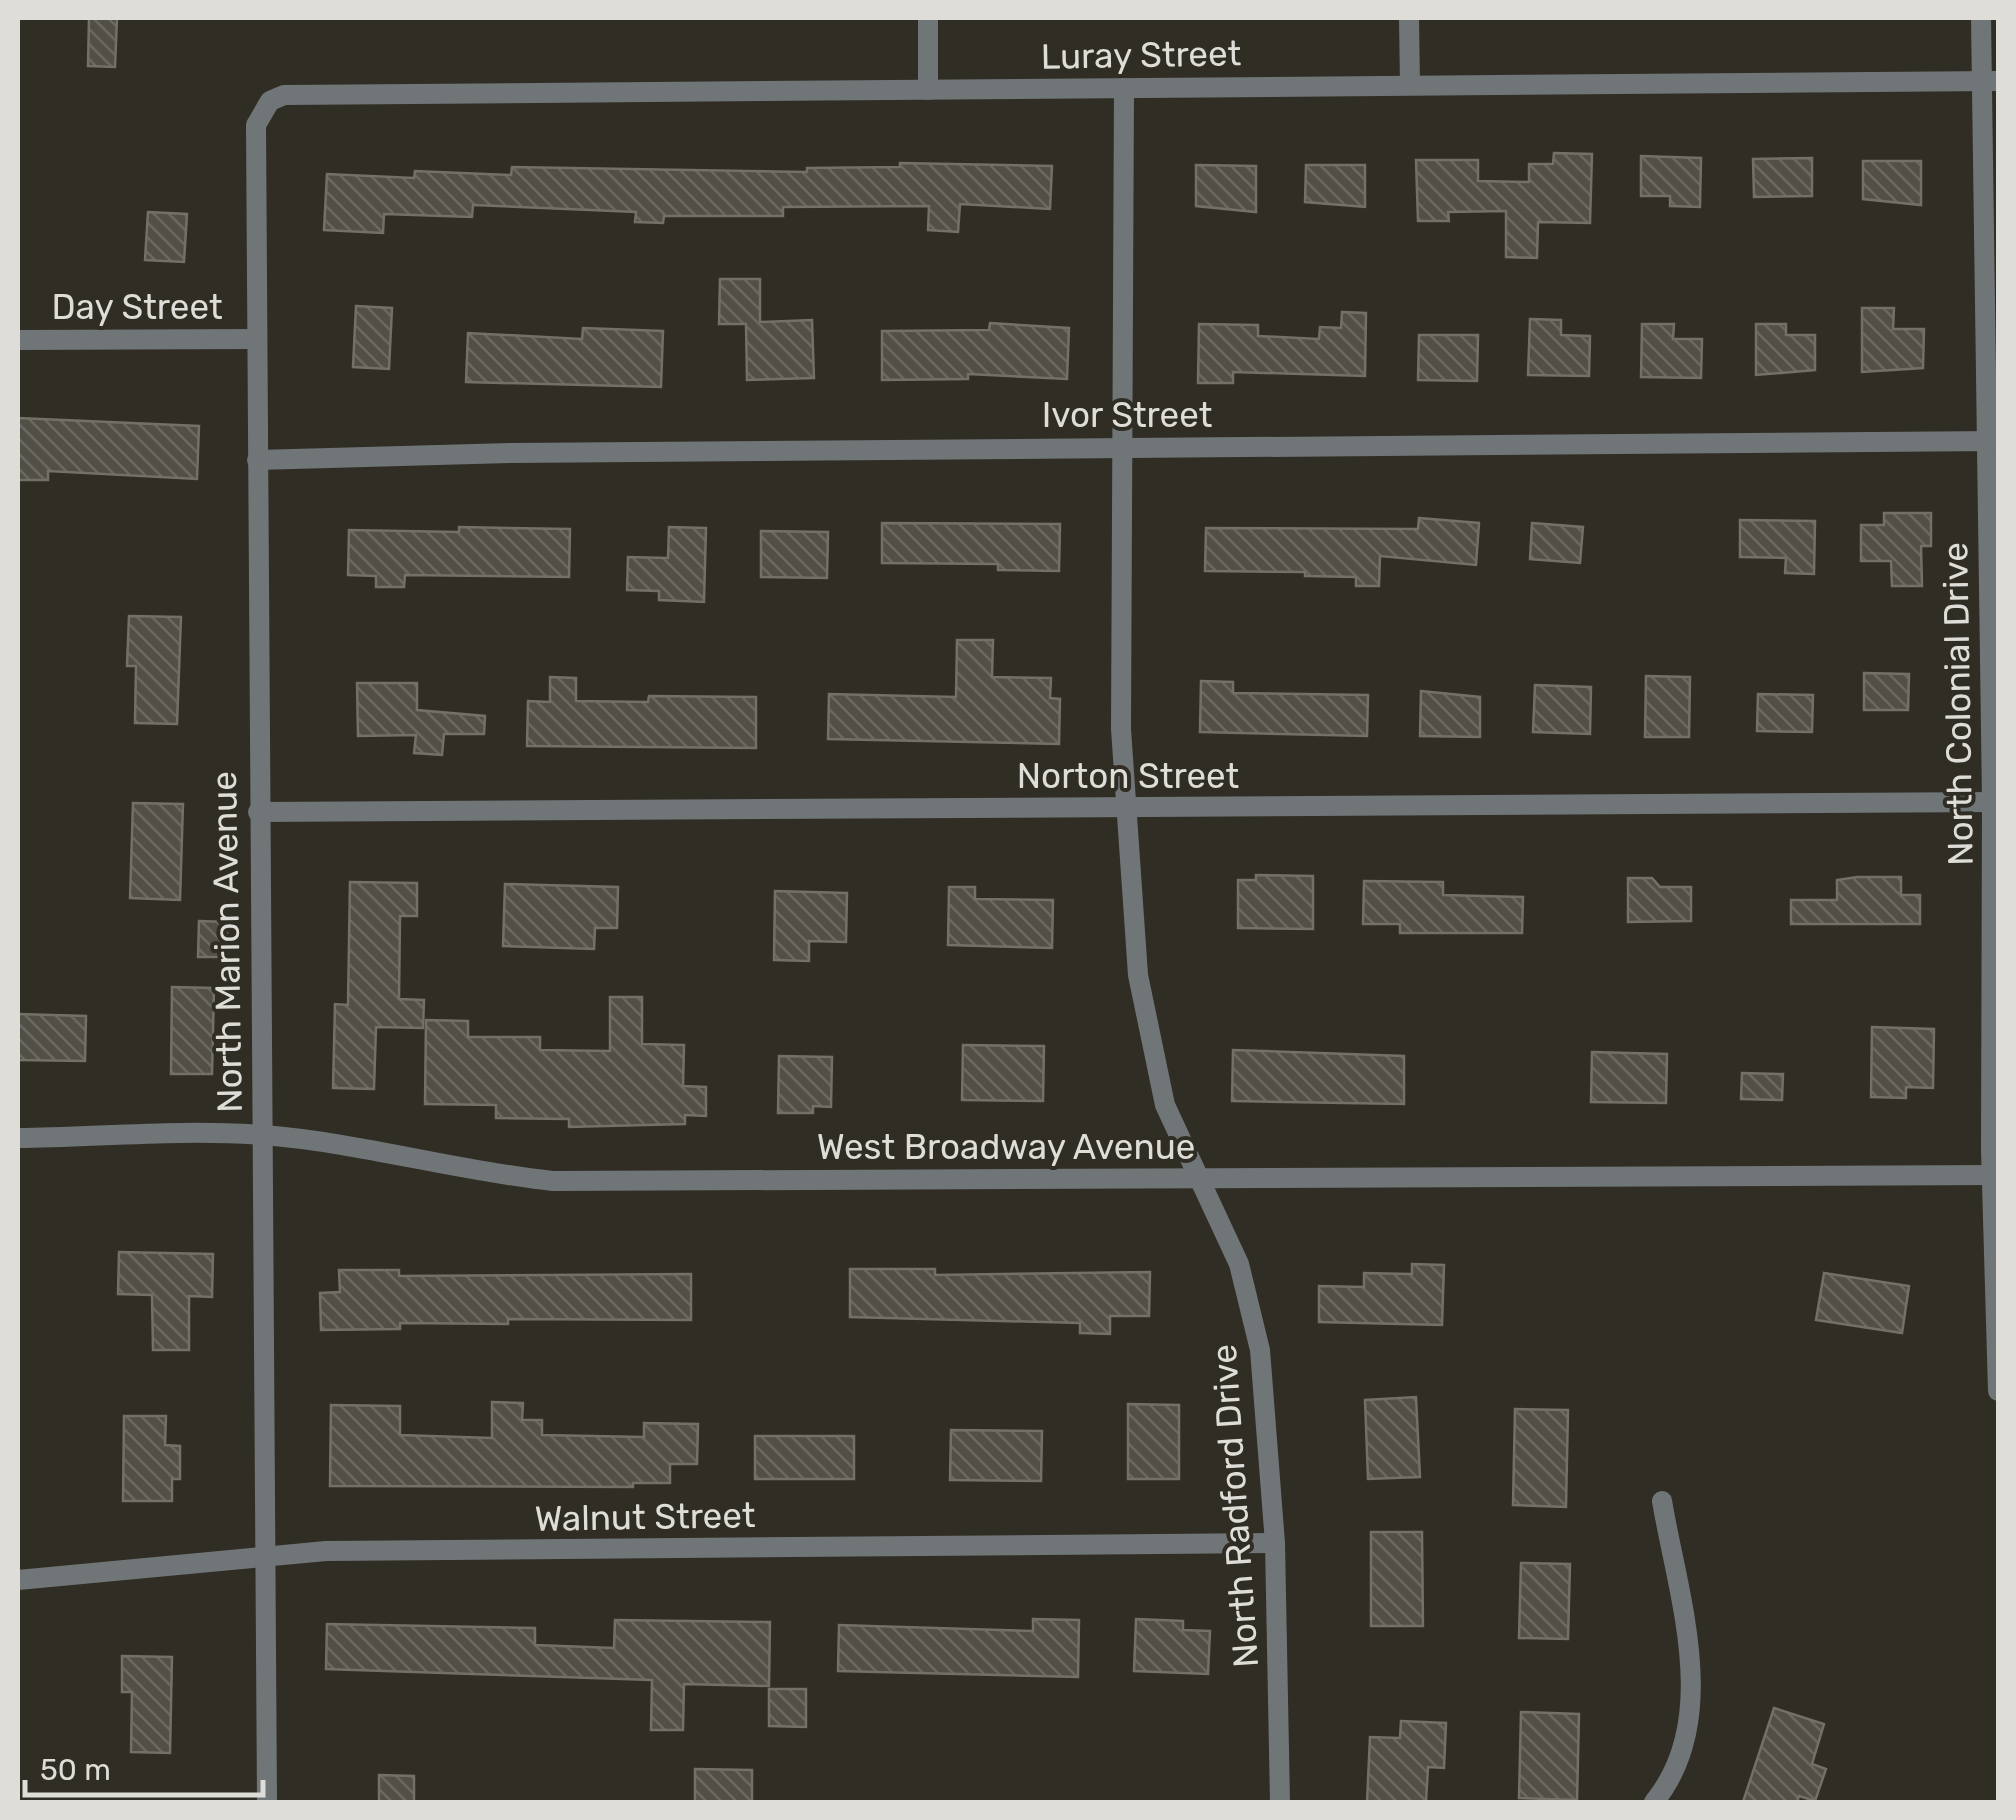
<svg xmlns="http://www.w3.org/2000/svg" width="2016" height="1820" viewBox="0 0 2016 1820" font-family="Rubik,sans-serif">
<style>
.building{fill:url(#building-back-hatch);stroke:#737066;stroke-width:2.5}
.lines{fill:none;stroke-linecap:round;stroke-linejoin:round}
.minor{stroke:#707578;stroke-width:20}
.labels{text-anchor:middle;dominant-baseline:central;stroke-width:8;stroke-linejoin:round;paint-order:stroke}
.street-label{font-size:35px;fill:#dfddd8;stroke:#302d24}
</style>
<defs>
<pattern id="building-back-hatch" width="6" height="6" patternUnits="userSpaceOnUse" patternTransform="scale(2.5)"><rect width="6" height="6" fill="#524f46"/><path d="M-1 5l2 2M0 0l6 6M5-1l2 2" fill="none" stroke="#6a6860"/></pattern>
</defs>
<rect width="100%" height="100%" fill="#302d24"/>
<g class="building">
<polygon points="89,18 117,18 115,67 88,66"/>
<polygon points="1554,153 1592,154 1590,223 1538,222 1537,258 1506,257 1506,211 1448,212 1449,221 1418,221 1416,160 1478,160 1478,181 1529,182 1529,164 1553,164"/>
<polygon points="1641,156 1701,158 1700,207 1670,206 1670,196 1641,196"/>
<polygon points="1812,158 1812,196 1754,197 1753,159"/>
<polygon points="1863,161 1921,161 1921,205 1863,199"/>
<polygon points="900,163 1052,166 1050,209 960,204 958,232 928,230 929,206 783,207 783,216 664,216 663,223 635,222 636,212 473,205 472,217 384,214 383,233 324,230 327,174 414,178 415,171 511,175 512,167 807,172 807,168 900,167"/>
<polygon points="1196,165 1256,166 1256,212 1196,206"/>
<polygon points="1306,165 1365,165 1365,207 1305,202"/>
<polygon points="148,212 187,214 184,262 145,260"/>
<polygon points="720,279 760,279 760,322 812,320 814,378 747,380 746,324 719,324"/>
<polygon points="356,306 392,308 389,369 353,367"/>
<polygon points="1862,308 1894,308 1893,329 1924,329 1923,368 1862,372"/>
<polygon points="1342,312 1366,313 1365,376 1233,372 1233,383 1198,383 1199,324 1258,325 1258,336 1319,339 1320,327 1341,328"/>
<polygon points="1530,319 1561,320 1561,335 1590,336 1589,376 1528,375"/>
<polygon points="990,323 1069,328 1067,379 968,374 968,379 882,380 882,331 989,330"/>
<polygon points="1642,324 1674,324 1673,339 1702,339 1701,378 1641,377"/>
<polygon points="1756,324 1786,324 1786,335 1815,335 1815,370 1756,375"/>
<polygon points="583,328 663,331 661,387 466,382 468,333 582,339"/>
<polygon points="1419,335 1478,335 1477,381 1418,380"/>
<polygon points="18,418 199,426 197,479 48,471 48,480 18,480"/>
<polygon points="1884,513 1931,513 1931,546 1921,546 1922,586 1892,586 1891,561 1861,561 1861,525 1884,525"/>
<polygon points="1419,518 1479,523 1476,565 1380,556 1379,586 1356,586 1356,577 1305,576 1305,572 1205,571 1206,528 1418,529"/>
<polygon points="1740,520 1815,521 1814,574 1785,573 1786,558 1740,557"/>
<polygon points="882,523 1060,524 1059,571 998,570 998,564 882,563"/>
<polygon points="1532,523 1583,527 1580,563 1530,559"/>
<polygon points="459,527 570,529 569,577 405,575 404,587 376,587 376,576 348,575 349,530 459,532"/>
<polygon points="669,527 706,528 704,602 659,600 659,591 627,590 628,557 668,558"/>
<polygon points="761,531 828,532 827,578 761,577"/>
<polygon points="129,616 181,617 177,724 135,723 136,666 127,666"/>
<polygon points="957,640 993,640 992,677 1051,678 1050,698 1060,699 1059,744 828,739 829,694 956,697"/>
<polygon points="1864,673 1909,674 1908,710 1864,710"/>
<polygon points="1646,676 1690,677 1689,737 1645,737"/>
<polygon points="550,677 576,678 576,701 648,702 649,696 756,697 756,748 527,746 528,701 550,702"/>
<polygon points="1201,681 1233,682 1233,693 1368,695 1367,736 1200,732"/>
<polygon points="357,683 417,683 417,710 485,716 484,734 444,734 442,755 414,753 416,735 358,736"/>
<polygon points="1535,685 1591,687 1590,734 1533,732"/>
<polygon points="1421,691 1480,697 1480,737 1420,736"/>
<polygon points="1758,694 1813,695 1812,732 1757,731"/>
<polygon points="133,803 183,804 180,900 130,898"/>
<polygon points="1256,875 1313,876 1313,929 1238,928 1238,880 1256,880"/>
<polygon points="1857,877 1901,877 1901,895 1920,895 1920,924 1791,924 1791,900 1837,900 1837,880"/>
<polygon points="1628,878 1652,878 1660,887 1691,887 1691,921 1628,922"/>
<polygon points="1364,881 1443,882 1443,895 1523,897 1522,933 1400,933 1400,924 1363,924"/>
<polygon points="350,882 417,883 417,916 400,916 399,999 424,1000 423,1028 376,1027 374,1089 333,1088 335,1004 348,1005"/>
<polygon points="505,884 618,887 617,928 595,928 594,949 503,946"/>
<polygon points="949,887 975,887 975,899 1053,900 1052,948 948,945"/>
<polygon points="775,891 847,893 846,942 809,941 809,961 774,960"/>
<polygon points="199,921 227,922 227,957 198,957"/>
<polygon points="172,987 214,988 212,1074 171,1074"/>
<polygon points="610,997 642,997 642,1044 684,1045 683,1086 706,1087 706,1116 685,1115 685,1124 569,1127 569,1119 496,1118 496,1105 425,1104 426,1020 468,1021 468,1037 540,1037 540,1050 610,1051"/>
<polygon points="18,1014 86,1016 85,1061 18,1060"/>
<polygon points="1872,1027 1934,1029 1933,1088 1906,1087 1906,1098 1871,1097"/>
<polygon points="963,1045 1044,1046 1043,1101 962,1100"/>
<polygon points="1233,1050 1404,1056 1404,1104 1232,1101"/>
<polygon points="1592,1052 1667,1054 1666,1103 1591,1102"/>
<polygon points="779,1056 832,1057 831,1107 813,1106 813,1113 778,1113"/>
<polygon points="1742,1073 1783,1074 1782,1100 1741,1099"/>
<polygon points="119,1252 213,1254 212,1297 189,1296 189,1350 153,1350 152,1295 118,1294"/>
<polygon points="1412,1264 1444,1265 1442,1325 1319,1322 1319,1286 1364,1287 1364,1273 1412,1274"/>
<polygon points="850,1269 935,1269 935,1275 1150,1272 1149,1316 1110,1316 1110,1334 1080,1333 1080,1323 850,1317"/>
<polygon points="339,1270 399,1270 399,1276 691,1274 691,1320 508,1319 508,1324 400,1323 400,1329 321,1330 320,1293 340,1292"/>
<polygon points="1824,1273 1909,1286 1902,1333 1816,1320"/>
<polygon points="1416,1397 1420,1477 1368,1479 1365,1400"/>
<polygon points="492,1402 523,1403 522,1420 542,1420 542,1435 644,1437 644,1423 698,1424 697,1464 670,1464 670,1483 633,1483 633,1487 330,1486 331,1405 400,1406 400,1435 492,1438"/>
<polygon points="1128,1404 1179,1405 1179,1479 1128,1479"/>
<polygon points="1515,1409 1568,1410 1566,1507 1513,1505"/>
<polygon points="124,1416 166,1416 165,1445 180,1446 180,1479 172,1479 172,1501 123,1501"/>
<polygon points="951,1430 1042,1431 1041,1481 950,1480"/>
<rect x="755" y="1436" width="99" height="43"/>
<polygon points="1371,1532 1422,1532 1423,1626 1371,1626"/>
<polygon points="1521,1563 1570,1564 1568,1639 1519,1638"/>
<polygon points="1033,1619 1079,1620 1078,1677 838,1671 839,1625 1033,1631"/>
<polygon points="1136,1619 1183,1621 1183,1630 1210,1631 1208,1674 1134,1671"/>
<polygon points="615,1620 770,1622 769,1686 684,1684 683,1730 651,1730 652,1680 326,1669 327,1624 535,1628 535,1645 614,1648"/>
<polygon points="122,1656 172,1657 170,1753 131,1752 132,1692 122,1692"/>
<polygon points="769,1689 806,1689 806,1727 769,1726"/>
<polygon points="1774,1708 1824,1724 1812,1764 1826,1769 1815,1801 1799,1796 1797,1802 1743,1802"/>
<polygon points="1521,1712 1579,1714 1577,1800 1519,1798"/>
<polygon points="1401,1721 1446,1723 1444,1768 1428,1767 1426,1802 1367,1802 1370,1737 1400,1738"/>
<polygon points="695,1769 752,1770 752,1802 695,1802"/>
<polygon points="379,1775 414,1776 414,1802 379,1802"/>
</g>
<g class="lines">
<g class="minor">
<polyline points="928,18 928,90"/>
<polyline points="1409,18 1410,85"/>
<polyline points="1981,18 1992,802 1991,1149 1998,1391"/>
<polyline points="1124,88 1121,729 1138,975 1165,1105 1239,1264 1260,1350 1275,1543 1280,1802"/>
<polyline points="18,340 257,339"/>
<polyline points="257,460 512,453 1998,441"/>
<polyline points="258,812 1998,802"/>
<path d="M18,1138C99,1137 183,1129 264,1135C362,1143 456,1171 553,1181L1998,1175"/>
<polyline points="18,1580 326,1551 1275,1543"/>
<polyline points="267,1802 256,125 270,101 284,95 1998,81"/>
<path d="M1654,1802C1722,1719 1678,1596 1662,1501"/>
</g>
</g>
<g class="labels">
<g class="street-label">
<text transform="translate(1141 55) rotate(-1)">Luray Street</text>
<text x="137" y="307">Day Street</text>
<text x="1127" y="415">Ivor Street</text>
<text transform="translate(1958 704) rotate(-91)">North Colonial Drive</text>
<text x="1128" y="776">Norton Street</text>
<text transform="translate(227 942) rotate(-91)">North Marion Avenue</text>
<text x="1006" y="1147">West Broadway Avenue</text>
<text transform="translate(1235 1506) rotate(-94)">North Radford Drive</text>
<text transform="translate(645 1517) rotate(-1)">Walnut Street</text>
</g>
</g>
<rect width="2016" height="1820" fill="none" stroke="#dfddd8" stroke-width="40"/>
<path d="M25 1780v15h238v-15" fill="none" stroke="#dfddd8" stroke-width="5"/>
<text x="40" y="1780" font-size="30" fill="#dfddd8" stroke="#302d24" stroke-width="8" paint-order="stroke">50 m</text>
</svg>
